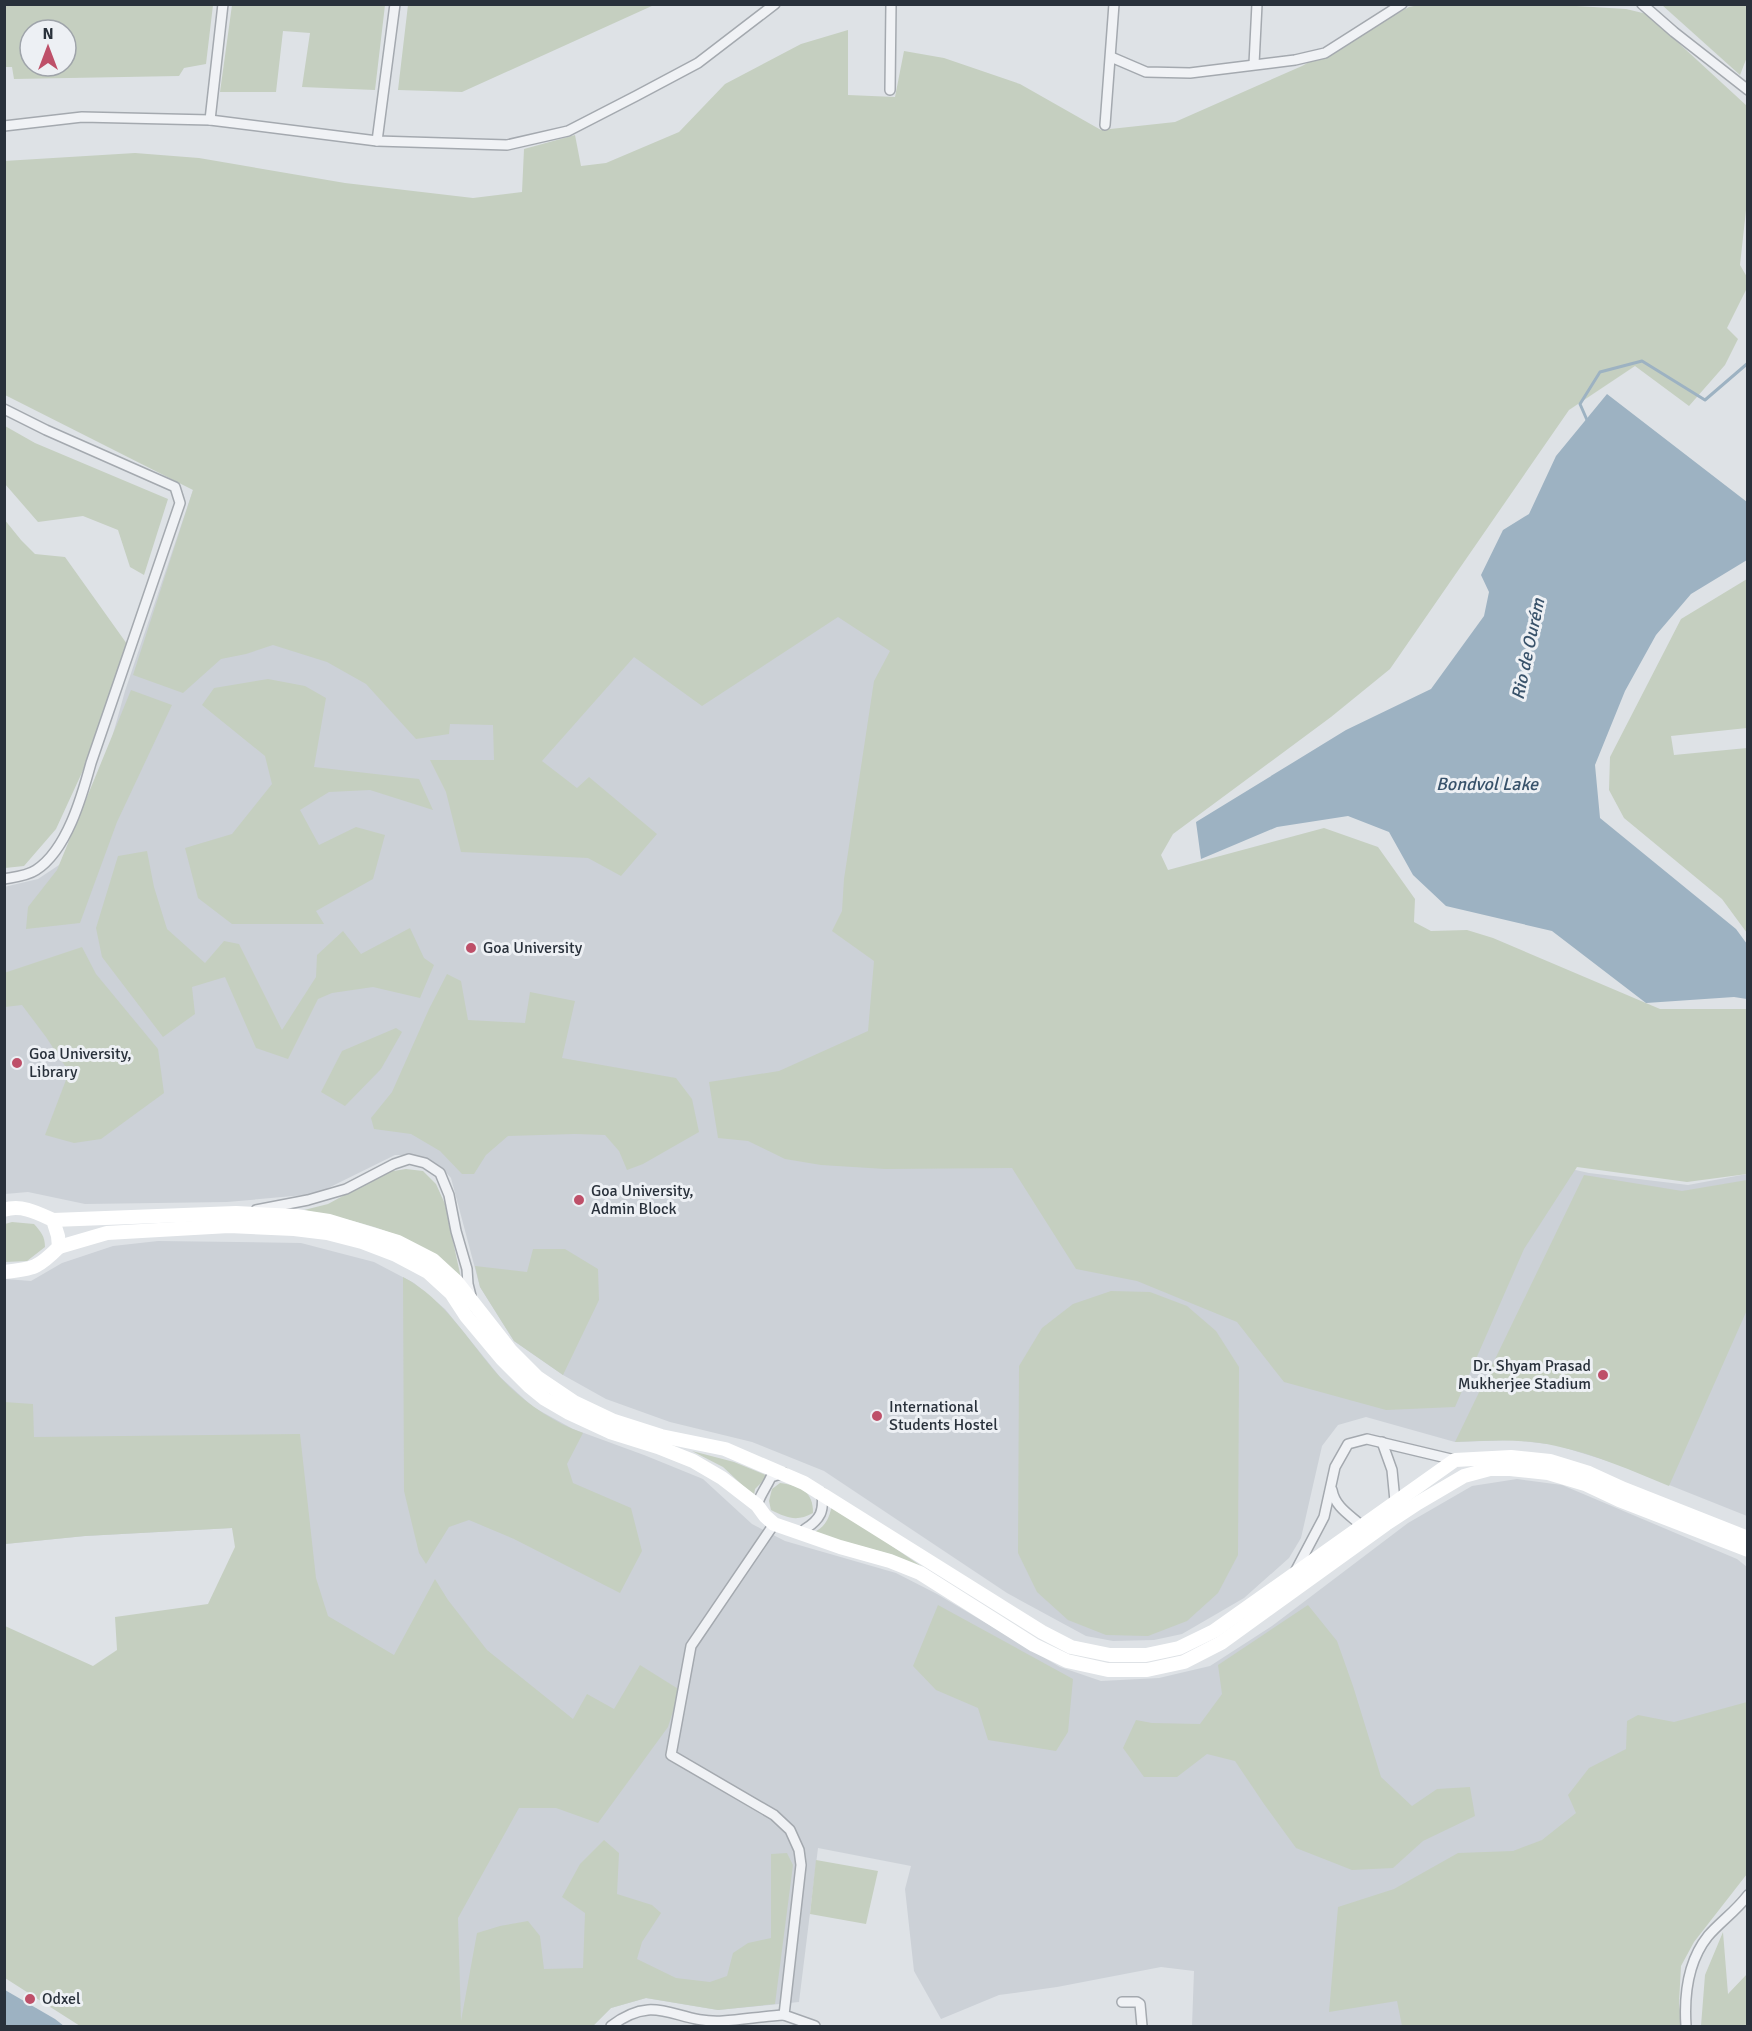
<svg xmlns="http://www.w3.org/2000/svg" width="1752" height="2031" viewBox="0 0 1752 2031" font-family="Signika,sans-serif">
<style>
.built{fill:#ccd1d7}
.green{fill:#c5cfc0;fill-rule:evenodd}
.water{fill:#9db2c2}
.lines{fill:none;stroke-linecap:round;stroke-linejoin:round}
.stream{stroke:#9db2c2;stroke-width:3}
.minor-casing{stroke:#a4a9af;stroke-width:12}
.minor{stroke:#f0f2f5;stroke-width:9}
.secondary{stroke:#fff;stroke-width:14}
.poi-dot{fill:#be5069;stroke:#edf0f4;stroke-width:2}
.labels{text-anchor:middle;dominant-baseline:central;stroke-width:6;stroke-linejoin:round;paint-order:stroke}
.poi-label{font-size:16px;fill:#29313b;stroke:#edf0f4;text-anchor:start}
.water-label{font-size:18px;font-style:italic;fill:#38526a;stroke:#edf0f4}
</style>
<rect width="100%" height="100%" fill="#dee2e6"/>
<g class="built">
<polygon points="779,452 956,738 1432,1138 1589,1173 1688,1185 1747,1174 1747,1516 1614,1463 1556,1445 1512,1440 1455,1442 1366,1417 1338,1425 1322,1446 1301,1538 1289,1558 1244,1598 1182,1634 1154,1640 1113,1641 1086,1636 1007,1593 824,1471 752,1442 670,1422 606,1399 563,1375 514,1341 480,1287 451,1178 441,1167 430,1160 409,1155 395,1155 316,1194 227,1202 85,1204 28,1192 5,1194 4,887 38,879 65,861 96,795 125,691 193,490"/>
<polygon points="158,1241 301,1243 374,1262 414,1283 445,1309 500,1377 533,1407 573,1429 644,1455 703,1479 752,1524 785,1541 896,1573 937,1594 1060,1667 1101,1681 1159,1678 1210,1666 1272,1626 1408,1523 1472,1486 1517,1479 1562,1485 1737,1559 1747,1567 1747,1828 1414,2026 1192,2026 1194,1971 1161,1967 1057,1987 999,1995 941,2019 914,1971 905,1889 911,1866 818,1848 799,2002 718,2010 646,1998 611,2008 593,2026 462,2026 232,1528 85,1536 5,1544 5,1279 31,1281 62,1263 113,1246"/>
</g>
<g class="green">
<polygon points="1543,4 1626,9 1647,14 1747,106 1748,192 1740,265 1747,277 1747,288 1727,328 1738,339 1725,365 1689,406 1635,366 1569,410 1390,669 1331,717 1173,834 1161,855 1168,870 1324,828 1378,847 1415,899 1414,922 1431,931 1467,930 1493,938 1660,1009 1747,1009 1747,1174 1687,1182 1577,1167 1524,1249 1455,1407 1386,1410 1284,1382 1237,1322 1137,1281 1076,1269 1012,1168 885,1169 821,1165 785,1159 748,1141 718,1138 709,1082 779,1071 868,1031 874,961 832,931 842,911 844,879 874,681 890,651 838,617 702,706 634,657 542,761 577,788 589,777 657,834 621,876 588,858 461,852 446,792 430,760 494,760 493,725 450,724 449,734 416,739 366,684 327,662 273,645 246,654 221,659 183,693 133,675 193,490 5,395 4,161 135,153 199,158 345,183 473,198 522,192 524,149 575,135 581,166 606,163 679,132 725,84 801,44 848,30 848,95 895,97 904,51 944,58 1020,84 1101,130 1175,122 1302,66 1409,7 1419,5"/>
<path d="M4,5H213L206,64L184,68L179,76L14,79L12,67H5ZM30,30H66V66H30Z"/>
<polygon points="232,5 385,5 375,90 302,87 310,33 283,31 276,92 220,92"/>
<polygon points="408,5 408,4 654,5 462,92 398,90"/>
<polygon points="1662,5 1747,5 1747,57 1740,75"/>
<polygon points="5,426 35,443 168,499 144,575 130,567 118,530 83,516 38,522 5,484"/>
<polygon points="4,519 21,540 35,554 65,557 127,644 85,766 56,829 24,866 5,868"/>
<polygon points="1747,579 1747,728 1671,736 1674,755 1747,748 1747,933 1722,899 1624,818 1609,790 1610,757 1681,619"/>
<polygon points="268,679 305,686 326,698 314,767 419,779 433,810 370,790 329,792 300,810 319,845 356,827 385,835 373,879 316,911 324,924 232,924 198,898 185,848 232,834 272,784 265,756 202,705 214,688"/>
<polygon points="131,690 172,705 117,822 80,923 26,929 28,907 57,870"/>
<polygon points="147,851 154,887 167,929 205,963 224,941 239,944 282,1030 316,977 317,955 343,931 361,954 410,928 424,958 434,965 420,998 373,987 332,993 318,999 288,1059 256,1048 225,977 192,987 195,1014 163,1037 102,957 96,928 118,856"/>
<polygon points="82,947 96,974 158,1049 164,1093 101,1139 74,1143 45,1135 69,1072 46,1037 22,1005 5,1007 4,973"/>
<polygon points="447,974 461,981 468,1020 525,1023 530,992 575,1001 562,1058 676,1078 692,1099 699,1132 643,1164 627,1170 619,1151 605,1135 575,1134 508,1136 486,1155 474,1174 462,1174 440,1151 411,1134 374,1129 371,1118 392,1092 429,1009"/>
<polygon points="396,1028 402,1032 381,1069 345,1106 321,1092 342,1051"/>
<path d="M406,1169L423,1171L436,1184L445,1204L462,1283C421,1233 364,1223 304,1210L328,1204L387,1172Z"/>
<path d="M1584,1175L1682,1191L1747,1180V1310L1669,1486C1632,1471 1595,1454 1556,1446C1523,1438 1488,1441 1455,1442Z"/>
<path d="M12,1222L34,1224C41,1232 45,1236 45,1247L27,1261L5,1262V1224Z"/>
<polygon points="533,1249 565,1249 598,1269 599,1300 563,1375 514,1341 480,1287 475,1266 527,1272"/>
<path d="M403,1277C445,1299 468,1341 499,1376C521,1400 552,1422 583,1433L567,1464L573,1483L631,1508L642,1551L620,1593L514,1539L469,1520L449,1527L426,1564L419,1553L404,1491Z"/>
<polygon points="1111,1291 1150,1292 1187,1306 1216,1331 1239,1367 1238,1555 1218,1593 1187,1621 1148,1636 1106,1635 1068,1620 1037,1592 1018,1553 1019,1366 1042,1328 1073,1304"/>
<polygon points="4,1402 33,1404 34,1437 300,1434 316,1578 328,1616 394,1655 435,1579 448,1600 487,1650 573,1719 587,1694 614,1709 640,1665 680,1690 668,1727 598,1823 556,1808 519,1808 458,1918 461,2021 477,1933 500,1926 528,1921 540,1936 544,1969 583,1968 585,1913 562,1897 580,1864 604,1840 619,1853 617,1894 652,1905 661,1913 642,1942 637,1959 676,1978 710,1982 727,1976 733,1953 748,1943 771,1938 771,1854 787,1853 793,1865 775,2004 718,2010 646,1998 611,2008 593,2026 80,2026 5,1978 5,1626 93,1666 117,1650 115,1617 208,1604 235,1547 232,1528 85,1536 5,1544"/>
<polygon points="692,1451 734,1462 768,1476 755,1489 754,1496 723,1467"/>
<path d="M780,1483C801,1486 813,1491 813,1513C797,1522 787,1518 771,1510L769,1501L772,1489Z"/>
<path d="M832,1505L940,1579L893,1555L813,1533C826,1526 829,1519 832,1505Z"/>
<polygon points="938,1605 1073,1679 1068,1732 1056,1751 988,1740 978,1708 936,1690 913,1666"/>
<polygon points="1308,1605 1337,1641 1353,1686 1381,1777 1412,1806 1437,1789 1470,1787 1475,1816 1423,1841 1393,1868 1352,1870 1296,1848 1264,1804 1235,1761 1207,1754 1177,1777 1144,1777 1123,1748 1136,1720 1152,1723 1200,1724 1222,1694 1218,1665"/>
<polygon points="1747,1702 1747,1874 1694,1942 1681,1966 1679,2003 1682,2026 1402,2026 1397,2001 1329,2012 1338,1907 1394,1889 1458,1853 1513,1851 1542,1840 1576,1813 1568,1795 1589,1768 1626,1749 1627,1721 1638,1715 1674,1722"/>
<polygon points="816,1860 878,1871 866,1924 810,1914"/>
<polygon points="1723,1932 1728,1994 1747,1974 1747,2026 1701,2026 1705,1975"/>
</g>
<g class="water">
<polygon points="1607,394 1747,502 1747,560 1691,594 1656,635 1625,691 1595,765 1600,818 1736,929 1747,944 1747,999 1734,997 1646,1003 1552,931 1446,906 1413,875 1389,832 1348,816 1277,827 1201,859 1196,822 1346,730 1431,689 1484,616 1489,592 1481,575 1503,530 1529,514 1556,456"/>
<polygon points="5,1990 55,2019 64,2026 5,2026"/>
</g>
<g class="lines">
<polyline class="stream" points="1587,420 1580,404 1600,372 1642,361 1705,400 1748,363"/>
<g class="minor-casing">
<g id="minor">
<polyline points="1642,4 1674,32 1748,90"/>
<polyline points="1111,57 1146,72 1190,73 1295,60 1325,53 1402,4"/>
<polyline points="1254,64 1257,4"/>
<polyline points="890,90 891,4"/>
<polyline points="210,120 223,4"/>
<polyline points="1105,125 1114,4"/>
<polyline points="4,126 82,117 210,120 377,141 507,145 568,131 636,96 698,63 775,4"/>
<polyline points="377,141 395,4"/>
<path d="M4,409L46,430L175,487L180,503L91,763C82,796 67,850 36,870C27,876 15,877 4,879"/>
<polyline points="256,1210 308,1200 346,1189 394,1164 409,1159 425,1163 440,1173 449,1195 456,1231 467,1269 468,1284 471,1296"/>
<polyline points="1382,1442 1392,1470 1395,1501"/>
<path d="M1332,1490C1335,1507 1350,1515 1362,1526"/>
<path d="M757,1505C761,1493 766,1488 771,1477L784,1473"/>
<polyline points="774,1524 691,1646 671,1755 774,1815 790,1830 799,1850 801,1865 784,2015 815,2026"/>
<path d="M805,1529C821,1519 824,1511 822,1493"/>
<polyline points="1296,1570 1324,1517 1335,1467 1348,1444 1367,1439 1455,1460"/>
<polyline points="1122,2002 1137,2002 1140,2004 1142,2026"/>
<path d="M611,2026C657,1991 675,2024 723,2021C743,2020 763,2016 784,2015"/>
<path d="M1686,2026C1684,1995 1688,1961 1708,1936C1720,1922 1736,1911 1748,1895"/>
</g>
</g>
<use href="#minor" class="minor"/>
<g class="secondary">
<path d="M4,1210C21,1204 38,1213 53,1220L58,1236L59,1247C38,1268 34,1269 4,1272"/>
<polyline points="53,1220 236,1213 296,1216 329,1221 398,1242 433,1260 457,1282 511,1351 537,1377 574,1402 614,1421 661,1436 725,1449 804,1483 1042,1632 1071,1647 1110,1655 1146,1655 1179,1648 1214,1631 1455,1460 1511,1457 1550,1461 1589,1473 1624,1489 1748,1538"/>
<polyline points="59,1247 107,1233 229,1226 294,1229 327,1233 362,1242 396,1255 428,1272 451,1293 466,1316 502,1359 529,1386 545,1399 569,1413 610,1432 658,1447 693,1461 722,1478 757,1505 765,1516 774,1524 840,1547 890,1561 920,1573 1034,1645 1067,1661 1108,1670 1147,1670 1184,1662 1221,1643 1386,1524 1418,1503 1464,1476 1490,1469 1510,1469 1548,1473 1585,1484 1619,1500 1748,1550"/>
</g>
</g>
<g class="poi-dot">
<circle cx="471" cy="948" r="6"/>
<circle cx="17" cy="1063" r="6"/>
<circle cx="579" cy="1200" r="6"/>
<circle cx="1603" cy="1375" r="6"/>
<circle cx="877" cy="1416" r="6"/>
<circle cx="30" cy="1999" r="6"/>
</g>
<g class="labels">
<g class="poi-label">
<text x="483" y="948">Goa University</text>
<text x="29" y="1054">Goa University,<tspan x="29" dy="18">Library</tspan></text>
<text x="591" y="1191">Goa University,<tspan x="591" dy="18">Admin Block</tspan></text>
<text x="1591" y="1366" text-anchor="end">Dr. Shyam Prasad<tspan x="1591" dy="18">Mukherjee Stadium</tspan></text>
<text x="889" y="1407">International<tspan x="889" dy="18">Students Hostel</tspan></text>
<text x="42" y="1999">Odxel</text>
</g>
<g class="water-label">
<text transform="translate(1528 649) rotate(-78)">Rio de Ourém</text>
<text x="1487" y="784">Bondvol Lake</text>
</g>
</g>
<rect width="1752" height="2031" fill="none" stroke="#29313b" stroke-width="12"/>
<g transform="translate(48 48)"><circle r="28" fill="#edf0f4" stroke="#9fa4aa" stroke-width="1.5"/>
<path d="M0-4.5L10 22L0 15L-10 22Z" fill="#be5069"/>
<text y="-9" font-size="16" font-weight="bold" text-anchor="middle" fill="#29313b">N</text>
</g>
</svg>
